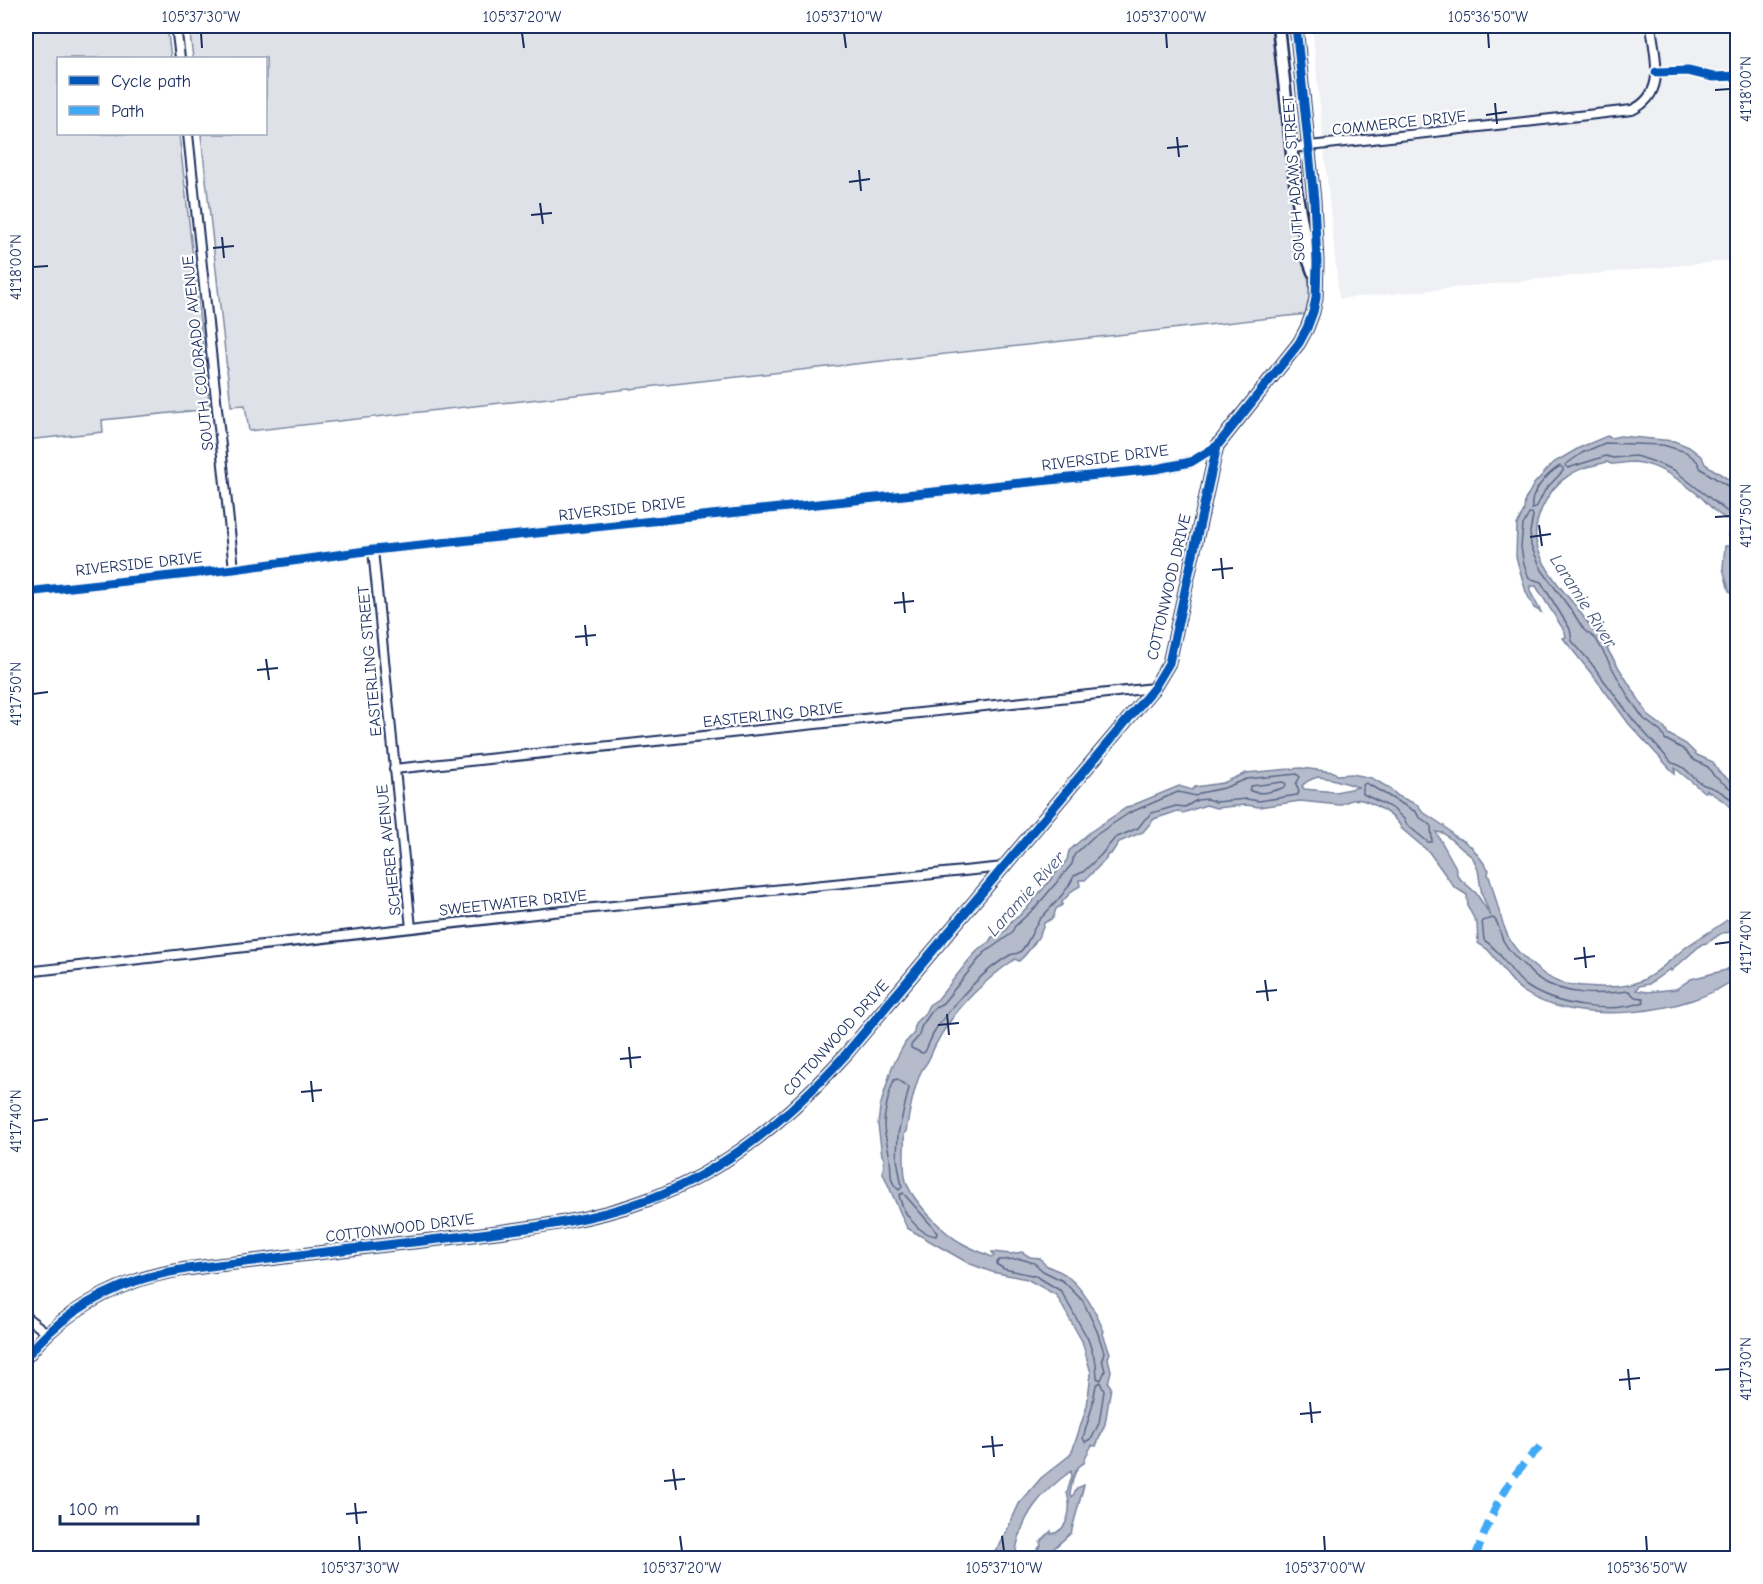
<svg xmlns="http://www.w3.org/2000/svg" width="1763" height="1584" viewBox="0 0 1763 1584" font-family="'Comic Neue',sans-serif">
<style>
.built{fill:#eff0f4}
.green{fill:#dee1e7;stroke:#7c88a2;stroke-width:1.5}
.water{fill:#b5bbca;stroke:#77839f;stroke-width:1.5;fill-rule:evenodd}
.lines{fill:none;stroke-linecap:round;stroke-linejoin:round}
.shore{stroke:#596789;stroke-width:1.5}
.street-casing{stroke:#1b2f5e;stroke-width:12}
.secondary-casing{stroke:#1b2f5e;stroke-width:15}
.street{stroke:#fff;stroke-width:8}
.secondary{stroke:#fff;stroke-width:10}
.quiet{stroke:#3fa9f5;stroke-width:8;stroke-dasharray:15 8;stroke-linecap:butt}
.cycleway-casing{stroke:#fff;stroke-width:13}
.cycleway{stroke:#0057b8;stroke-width:9}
.ticks{fill:none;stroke:#1b2f5e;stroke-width:2}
.labels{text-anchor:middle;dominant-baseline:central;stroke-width:4.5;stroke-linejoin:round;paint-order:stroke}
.street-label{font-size:16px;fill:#1b2f5e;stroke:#fff}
.water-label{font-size:18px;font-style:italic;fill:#49597e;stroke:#fff}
.neatline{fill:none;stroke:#1b2f5e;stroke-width:2}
.ticks-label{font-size:15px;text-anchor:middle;fill:#1b2f5e}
</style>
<rect width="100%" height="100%" fill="#fff"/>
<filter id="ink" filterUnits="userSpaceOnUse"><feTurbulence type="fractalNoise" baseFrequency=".0167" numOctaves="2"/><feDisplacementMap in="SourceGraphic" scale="12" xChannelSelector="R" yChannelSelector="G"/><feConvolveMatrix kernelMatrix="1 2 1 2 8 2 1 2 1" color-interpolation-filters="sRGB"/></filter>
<g filter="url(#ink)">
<polygon class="built" points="1312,26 1737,26 1737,260 1339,299"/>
<g class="green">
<polygon points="26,26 167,26 171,58 58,58 58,134 179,134 210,409 102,420 103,432 26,440"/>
<polygon points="189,26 1273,26 1307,265 1310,294 1307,314 249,431 245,405 231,406 201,134 266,134 266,58 193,58"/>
</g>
<g class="water">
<path d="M1607,436L1611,438L1620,436L1674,441L1689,447L1702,457L1705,464L1737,485V600L1734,593L1729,591L1723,568L1725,546H1730L1732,542L1728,535L1730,521C1718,516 1710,506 1701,497C1683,482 1659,464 1634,462C1627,462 1618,464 1611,464L1607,462C1594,465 1579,468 1568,476C1548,488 1531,522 1537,545C1542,566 1560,588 1574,604C1586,618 1588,629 1605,637L1602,640L1605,645H1611L1607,649L1649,716L1665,728L1668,734L1686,744L1697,755L1713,762L1718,771L1737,787V814L1724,801L1706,790V792H1704L1675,768V774L1629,724L1602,687L1563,638L1566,637L1565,632L1536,586H1530V591L1541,612L1534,608L1526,592L1516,557L1517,525L1524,510L1525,500L1534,484L1553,463L1579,448Z"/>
<path d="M1301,768L1334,772L1337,775L1352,774L1372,778L1389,788L1398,796L1418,805L1423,812L1444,826L1455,837L1464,841L1468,845L1471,846L1489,870L1488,874C1496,894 1498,917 1509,938C1513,947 1522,956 1529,962C1557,987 1564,985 1600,987C1614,987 1627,987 1641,981C1657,974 1671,959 1685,948C1699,938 1713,930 1727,920L1730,921L1737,919V929L1733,932L1722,933L1707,943L1702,944L1671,971L1670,969L1649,984L1639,986L1636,990L1647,992L1676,989L1691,979L1726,970L1737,963V977C1691,1015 1575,1027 1524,992C1509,982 1501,964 1489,951C1486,947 1481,946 1478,943L1477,924L1468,907L1467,895L1454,887L1429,852L1401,828C1398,817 1373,803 1362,800C1353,798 1347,802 1339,805L1300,801L1259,807L1246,805L1216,808L1206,805L1183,813L1178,811L1154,819L1143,832L1119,842L1111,854L1107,855L1106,859L1085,880H1079L1080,886L1073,890L1062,902V905L1056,909L1053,918L1044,923C1043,933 1028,953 1019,961L1015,959C978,985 946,1017 929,1059C927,1064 922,1068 920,1074C913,1092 909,1113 906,1132L904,1134C905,1149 902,1166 906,1181C911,1199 942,1231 958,1241C968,1247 980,1252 992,1257L994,1256L992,1252L1011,1254L1022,1252L1030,1257L1040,1258C1045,1269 1058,1268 1067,1276C1085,1291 1094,1309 1104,1331L1103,1334L1110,1353L1108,1358L1111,1371L1108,1383L1111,1387L1105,1424L1096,1446L1092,1445L1085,1458L1084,1463C1074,1467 1072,1483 1070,1494L1072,1497L1077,1488L1084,1485L1071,1533L1054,1548L1032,1558H1027L1034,1554L1041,1545L1040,1542L1051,1531V1534C1069,1531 1072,1508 1067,1493L1072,1476L1071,1471C1042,1492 1021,1515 1016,1552L1021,1558H988L1000,1545L1019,1504L1041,1478L1070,1455L1073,1449L1087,1406L1091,1373L1082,1341L1056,1295L1027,1279L992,1272L968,1263L907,1228L883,1173L884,1159L882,1155L878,1125L880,1107L892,1067L905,1043L914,1033L915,1023L925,1013L929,1005L938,999L969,960L980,948L989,942L992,937L997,936L1006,930L1012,920L1018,917L1031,903L1067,860L1069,851L1090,832L1126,808L1179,786L1192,790L1195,787L1223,783L1246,773ZM1318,777L1332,779L1359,787L1336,792L1304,789L1302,786C1306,781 1311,779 1318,777ZM1436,832L1443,833L1473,858L1478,870L1482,895L1491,916L1476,893L1458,877L1455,866Z"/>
</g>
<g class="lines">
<g class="shore">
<path d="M1560,466L1563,468V471L1545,490L1536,508L1532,509C1529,493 1547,474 1560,466Z"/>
<polyline points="1738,490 1732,489 1701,469 1697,461 1686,452 1663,445 1605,443 1582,453 1565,465 1568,468 1606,456 1613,458 1635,456 1649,460 1674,470 1734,517 1736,523 1733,533 1738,540"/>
<path d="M1297,774L1300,777L1296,784L1299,792L1297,795L1259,801L1246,799L1216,802L1207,799L1197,800L1185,807L1176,806L1152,813L1145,819L1138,828L1115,838L1100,856L1083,872L1074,876C1067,892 1052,906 1040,919C1034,925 1027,949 1018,953C1016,954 1012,954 1010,955C981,972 956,1001 937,1027C932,1035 929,1044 925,1052L922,1053L911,1048V1045L919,1036L921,1027L934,1008L943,1003L984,953L1011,934L1015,926L1036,907L1072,864L1074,855L1093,837L1129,813L1178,792L1196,796L1200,793L1224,788L1247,779Z"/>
<path d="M1283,782L1286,784L1285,787C1274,791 1259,796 1249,790L1251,786Z"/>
<polygon points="1366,783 1416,812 1419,817 1431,825 1432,842 1428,842 1407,825 1404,819 1392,808 1363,794 1363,785"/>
<path d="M1738,790L1731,789L1714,776L1708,767L1694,760L1683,749L1665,739L1661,732L1644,719L1629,698L1596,639L1584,630L1574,614L1542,570L1531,546L1530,532L1533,516L1532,513L1529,514L1523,525L1521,547L1524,565L1529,578L1541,582L1570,629L1572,641L1591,663L1634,721L1672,763C1687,765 1692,780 1704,785C1720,790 1725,794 1738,805"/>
<path d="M1493,918C1500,922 1499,934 1504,942C1509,951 1518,960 1525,966C1530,971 1533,976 1539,979C1566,996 1598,995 1629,991L1635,997L1643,998L1644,1002C1611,1014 1557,1006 1528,987C1510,975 1503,952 1484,940L1482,921Z"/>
<path d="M897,1079L909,1088L898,1134L897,1159L902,1187L899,1190C888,1181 892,1172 890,1160C889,1149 885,1138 884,1127C884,1113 889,1092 894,1080Z"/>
<path d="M903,1193L933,1227L937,1233L936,1236C918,1234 902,1212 899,1195Z"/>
<polygon points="1021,1259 1034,1263 1043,1271 1063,1281 1083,1301 1097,1331 1104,1352 1102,1359 1105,1371 1101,1380 1097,1378 1096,1363 1088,1339 1061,1291 1036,1276 1004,1269 996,1264 999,1260"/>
<polygon points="1100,1382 1104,1391 1099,1423 1092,1438 1085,1442 1083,1438 1092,1407 1096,1385"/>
</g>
<g class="street-casing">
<g id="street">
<polyline points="176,26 180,58"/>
<polyline points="188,134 234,569"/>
<path d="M1292,148L1632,110C1667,94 1655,58 1651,26"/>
<polyline points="373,550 411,928"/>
<polyline points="26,592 234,569 373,550 1156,469 1191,462 1217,446"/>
<polyline points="394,769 1154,688"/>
<polyline points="26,972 553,912 1004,867"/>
<polyline points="26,1317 47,1333"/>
</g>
</g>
<g class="secondary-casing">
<g id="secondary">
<polyline points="1278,26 1296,190 1309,261 1313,272"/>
<path d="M26,1357C55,1321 93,1296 136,1281C173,1268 214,1266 253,1261C320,1252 388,1245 456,1237C521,1229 585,1223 647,1200C727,1171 791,1115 847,1053L1154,688L1169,663L1217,446L1299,343L1307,328L1313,312L1316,298L1317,262L1314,200L1296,26"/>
</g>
</g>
<use href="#street" class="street"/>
<use href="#secondary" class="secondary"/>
<path class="quiet" d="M1475,1558C1493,1511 1503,1482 1541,1446"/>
<g class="cycleway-casing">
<g id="cycleway">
<polyline points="1656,72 1688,71 1713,77 1738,76"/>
<polyline points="26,592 234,569 373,550 1156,469 1191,462 1217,446"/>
<path d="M26,1357C55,1321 93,1296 136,1281C173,1268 214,1266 253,1261C320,1252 388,1245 456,1237C521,1229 585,1223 647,1200C727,1171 791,1115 847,1053L1154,688L1169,663L1217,446L1299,343L1307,328L1313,312L1316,298L1317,262L1314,200L1296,26"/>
</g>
</g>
<use href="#cycleway" class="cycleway"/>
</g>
</g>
<path class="ticks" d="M201,33L202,48M522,33L524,48M844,33L846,48M1166,33L1167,48M1488,33L1489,48M1715,90L1730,89M1495,103L1497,124M1486,115L1507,112M1177,137L1179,157M1167,148L1188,146M859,170L861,191M849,182L870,179M540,203L543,224M531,215L552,213M222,237L224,258M213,248L234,246M33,267L48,266M1715,517L1730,516M1539,525L1542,546M1530,537L1551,534M1221,558L1223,579M1212,570L1233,568M903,592L905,613M894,603L914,601M585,625L587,646M575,637L596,635M266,659L269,680M257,670L278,668M33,694L48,692M1715,944L1730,942M1584,947L1586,968M1574,959L1595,956M1265,980L1268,1001M1256,992L1277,990M947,1014L949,1035M938,1025L959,1023M629,1047L631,1068M620,1059L641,1057M311,1081L313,1102M301,1092L322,1090M33,1121L48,1119M1628,1369L1630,1390M1715,1370L1730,1369M1619,1380L1640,1378M1310,1402L1312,1423M1300,1414L1321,1412M992,1436L994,1457M982,1447L1003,1445M673,1469L676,1490M664,1481L685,1479M355,1503L357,1524M346,1514L367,1512M359,1536L360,1551M680,1536L682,1551M1002,1536L1004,1551M1324,1536L1325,1551M1646,1536L1647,1551"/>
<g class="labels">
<g class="street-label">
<text transform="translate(1399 123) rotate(-6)">COMMERCE DRIVE</text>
<text transform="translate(1294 178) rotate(-94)">SOUTH ADAMS STREET</text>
<text transform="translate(198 353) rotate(-96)">SOUTH COLORADO AVENUE</text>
<text transform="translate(1105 458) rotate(-7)">RIVERSIDE DRIVE</text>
<text transform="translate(622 509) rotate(-6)">RIVERSIDE DRIVE</text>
<text transform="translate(139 564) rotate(-6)">RIVERSIDE DRIVE</text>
<text transform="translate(1169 587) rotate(-77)">COTTONWOOD DRIVE</text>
<text transform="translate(370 661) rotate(-95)">EASTERLING STREET</text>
<text transform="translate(773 715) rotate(-6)">EASTERLING DRIVE</text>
<text transform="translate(389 850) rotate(-96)">SCHERER AVENUE</text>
<text transform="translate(513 903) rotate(-6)">SWEETWATER DRIVE</text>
<text transform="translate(836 1038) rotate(-48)">COTTONWOOD DRIVE</text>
<text transform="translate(400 1228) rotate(-7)">COTTONWOOD DRIVE</text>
</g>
<g class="water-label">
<text transform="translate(1583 601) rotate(57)">Laramie River</text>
<text transform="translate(1026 894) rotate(-48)">Laramie River</text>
</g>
</g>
<rect width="1763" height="1584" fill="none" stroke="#fff" stroke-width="66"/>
<rect x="57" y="57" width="210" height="78" fill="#ffffff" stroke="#a4acbf" stroke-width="1.5"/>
<rect x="69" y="76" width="30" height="9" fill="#0057b8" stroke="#a4acbf" stroke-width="1.5"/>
<text x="111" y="87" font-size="18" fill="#1b2f5e">Cycle path</text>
<rect x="69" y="106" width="30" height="9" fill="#3fa9f5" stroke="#a4acbf" stroke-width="1.5"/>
<text x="111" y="117" font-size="18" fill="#1b2f5e">Path</text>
<path d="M60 1515v9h138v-9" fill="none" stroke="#1b2f5e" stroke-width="3"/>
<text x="69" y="1515" font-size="18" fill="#1b2f5e" stroke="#ffffff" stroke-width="4.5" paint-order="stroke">100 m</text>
<rect x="33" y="33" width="1697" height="1518" class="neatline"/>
<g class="ticks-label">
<text x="201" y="22">105°37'30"W</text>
<text x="522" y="22">105°37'20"W</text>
<text x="844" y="22">105°37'10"W</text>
<text x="1166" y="22">105°37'00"W</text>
<text x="1488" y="22">105°36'50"W</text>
<text transform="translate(1746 89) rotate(-90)" y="5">41°18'00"N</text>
<text transform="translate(16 267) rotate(-90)" y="5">41°18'00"N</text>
<text transform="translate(1746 516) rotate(-90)" y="5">41°17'50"N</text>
<text transform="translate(16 694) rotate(-90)" y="5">41°17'50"N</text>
<text transform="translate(1746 942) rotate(-90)" y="5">41°17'40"N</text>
<text transform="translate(16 1121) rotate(-90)" y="5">41°17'40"N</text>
<text transform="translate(1746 1369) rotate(-90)" y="5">41°17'30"N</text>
<text x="360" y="1573">105°37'30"W</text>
<text x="682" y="1573">105°37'20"W</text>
<text x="1004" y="1573">105°37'10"W</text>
<text x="1325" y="1573">105°37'00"W</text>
<text x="1647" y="1573">105°36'50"W</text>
</g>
</svg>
